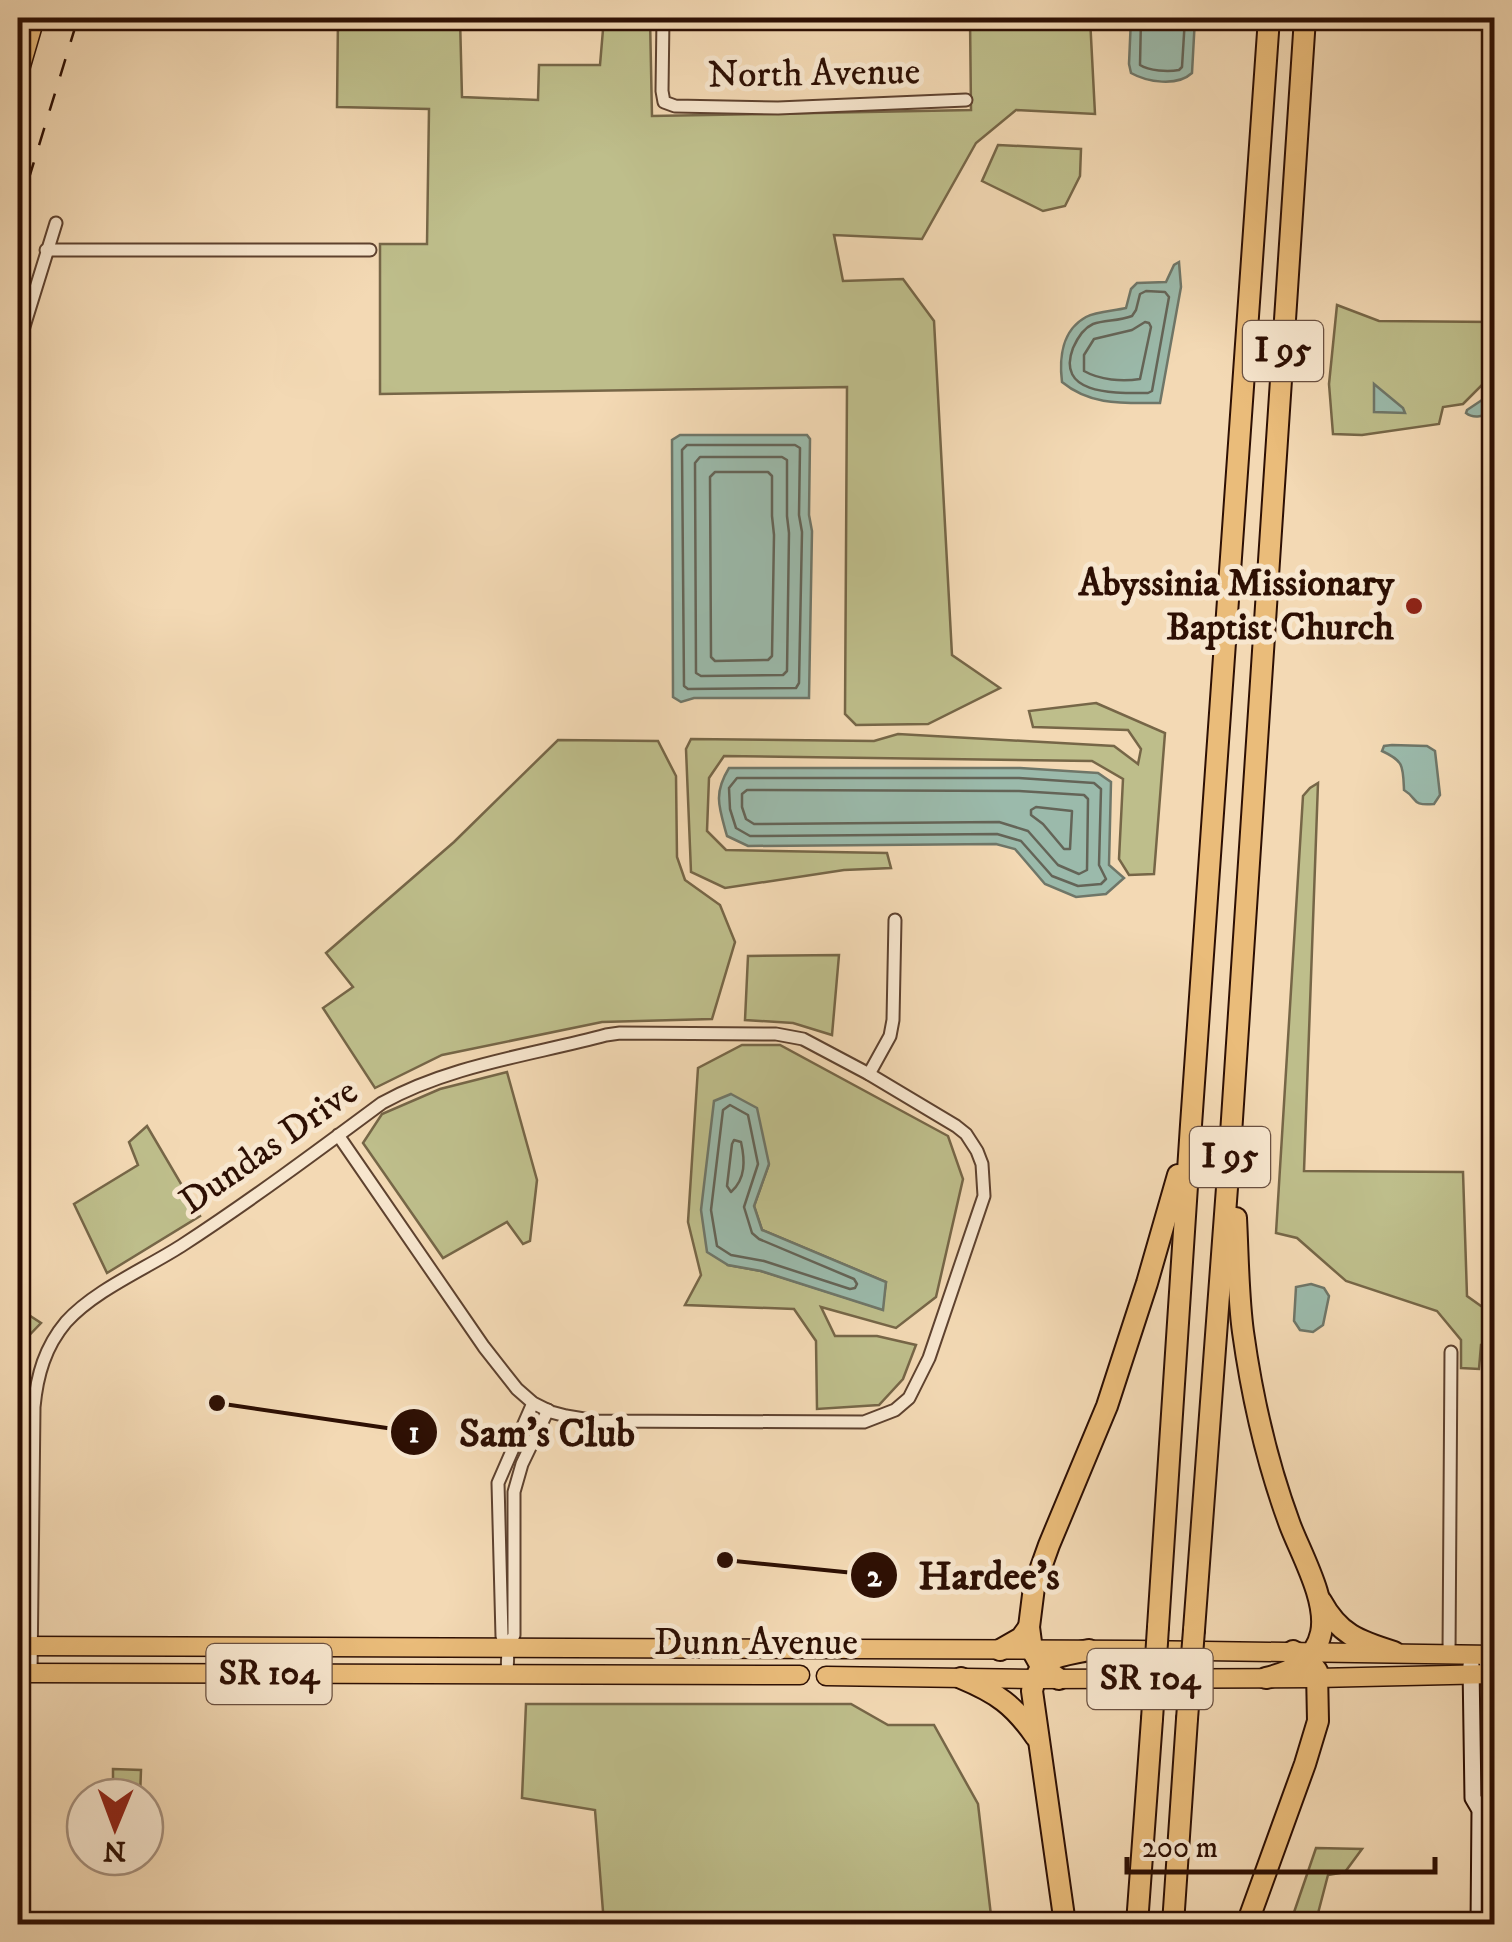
<svg xmlns="http://www.w3.org/2000/svg" width="1512" height="1942" viewBox="0 0 1512 1942" font-family="'IM FELL DW Pica',serif">
<style>
.green{fill:#bebe8b;stroke:#766647;stroke-width:2.5;fill-rule:evenodd}
.water{fill:#9bbaab;stroke:#6f7668;stroke-width:2.5}
.lines{fill:none;stroke-linecap:round;stroke-linejoin:round}
.shore{stroke:#646457;stroke-width:2.5}
.street-casing{stroke:#5e422f;stroke-width:15}
.secondary-casing{stroke:#2d0f03;stroke-width:19}
.primary-casing{stroke:#2d0f03;stroke-width:21}
.highway-casing{stroke:#2d0f03;stroke-width:24}
.street{stroke:#f7e6ce;stroke-width:11}
.secondary{stroke:#f7e6ce;stroke-width:15}
.primary{stroke:#eabc7a;stroke-width:18}
.highway{stroke:#eabc7a;stroke-width:20}
.rail{stroke:#2d0f03;stroke-width:2.5;stroke-dasharray:18 18;stroke-linecap:butt}
.highway-bridge-casing{stroke:#2d0f03;stroke-width:24;stroke-linecap:butt}
.highway-bridge{stroke:#eabc7a;stroke-width:20}
.poi-dot{fill:#8f2418;stroke:#f7e6ce;stroke-width:4}
.labels{text-anchor:middle;dominant-baseline:central;stroke-width:10;stroke-linejoin:round;paint-order:stroke}
.shield{fill:#f7e6ce;stroke:#6a5040;stroke-width:2.5}
.shield-label{font-size:35px;font-weight:bold;fill:#2d0f03}
.street-label{font-size:38px;fill:#2d0f03;stroke:#f7e6ce}
.poi-label{font-size:38px;font-weight:bold;fill:#2d0f03;stroke:#f7e6ce;text-anchor:end}
.leader{fill:none;stroke:#2d0f03;stroke-width:4}
.callout-dot{fill:#2d0f03;stroke:#f7e6ce;stroke-width:4}
.mark-label{font-size:30px;text-anchor:middle;font-weight:bold;fill:#fff}
.callout-label{font-size:40px;text-anchor:middle;font-weight:bold;fill:#2d0f03;stroke:#f7e6ce;stroke-width:10;stroke-linejoin:round;paint-order:stroke}
</style>
<rect width="100%" height="100%" fill="#f3d9b4"/>
<filter id="stains"><feTurbulence type="fractalNoise" baseFrequency=".002" numOctaves="4"/><feColorMatrix values="0 0 0 0 .2 0 0 0 0 .09 0 0 0 0 .02 0 0 0 .5 -.17"/></filter>
<radialGradient id="worn" r=".72"><stop offset=".6" stop-color="#630" stop-opacity="0"/><stop offset="1" stop-color="#630" stop-opacity=".3"/></radialGradient>
<g class="green">
<polygon points="338,18 460,18 462,97 538,100 539,65 600,65 604,18 650,18 652,116 971,110 970,18 1090,18 1095,114 1016,110 976,143 922,239 834,235 843,281 903,279 934,321 952,655 1000,688 928,724 856,725 845,714 847,387 380,394 380,244 427,244 429,109 337,107"/>
<polygon points="733,18 872,18 871,21 741,28"/>
<polygon points="998,145 1081,149 1080,176 1065,206 1043,211 982,181"/>
<polygon points="1337,305 1379,321 1494,322 1490,377 1463,404 1443,407 1439,424 1362,435 1333,434 1329,384"/>
<polygon points="1096,703 1165,733 1154,874 1129,875 1119,859 1123,779 1092,761 724,756 709,778 707,831 726,850 887,853 891,868 844,870 725,888 691,872 686,749 691,739 874,741 898,734 1114,746 1138,764 1141,749 1128,730 1033,727 1029,711"/>
<polygon points="558,740 658,741 676,776 677,857 685,880 720,905 735,942 712,1019 602,1022 442,1055 375,1088 323,1008 353,987 326,953 454,842"/>
<polygon points="1318,783 1304,1171 1463,1172 1467,1296 1481,1306 1494,1307 1494,1344 1481,1345 1479,1369 1461,1368 1461,1340 1437,1311 1346,1281 1297,1238 1276,1233 1303,796 1310,788"/>
<polygon points="839,955 832,1035 793,1023 745,1020 748,956"/>
<path d="M742,1045H780L948,1136L963,1179L936,1297L896,1328L821,1307L835,1336H877L916,1345L903,1379L879,1405L817,1409L816,1341L794,1309L685,1305L701,1275L688,1222L698,1068ZM769,1164L754,1206L762,1230L886,1282L882,1309L761,1271L728,1265Z"/>
<polygon points="507,1072 537,1180 530,1241 523,1244 507,1222 443,1258 363,1143 382,1114 440,1089"/>
<polygon points="147,1126 200,1216 107,1273 74,1204 138,1165 129,1142"/>
<polygon points="18,1308 41,1323 18,1347"/>
<polygon points="526,1704 851,1704 888,1725 934,1725 978,1804 992,1924 604,1924 595,1810 522,1798"/>
<polygon points="113,1769 141,1770 140,1797 113,1797"/>
<polygon points="1316,1848 1362,1849 1345,1872 1328,1875 1316,1921 1318,1924 1290,1924"/>
</g>
<g class="water">
<path d="M1131,18H1195L1192,73C1177,87 1147,82 1131,73L1129,64Z"/>
<path d="M1179,262L1181,287L1160,403C1124,403 1091,406 1062,382C1059,358 1062,330 1086,317C1097,311 1114,311 1126,308L1131,289L1137,283L1166,282L1174,265Z"/>
<polygon points="1374,384 1403,408 1405,413 1374,412"/>
<path d="M1494,386V411C1485,415 1475,420 1466,413L1467,410L1491,394Z"/>
<polygon points="680,435 807,435 810,439 809,515 812,531 809,698 694,698 681,702 673,697 672,440"/>
<path d="M1392,745L1427,746L1435,751L1440,795L1434,804C1410,806 1419,799 1404,790C1403,766 1404,761 1382,751L1384,746Z"/>
<path d="M729,768H1020L1098,773L1111,782L1109,865L1124,878L1106,894L1076,897L1045,884L1015,849L996,844L748,846L727,836C719,807 713,794 729,768Z"/>
<polygon points="731,1094 757,1108 769,1164 754,1206 762,1230 886,1282 883,1310 761,1271 728,1265 707,1252 701,1210 714,1101"/>
<polygon points="1311,1284 1324,1288 1329,1296 1323,1325 1313,1332 1300,1330 1294,1321 1296,1287"/>
</g>
<g class="lines">
<g class="shore">
<path d="M1141,18L1140,65C1149,71 1168,72 1179,70L1182,67L1185,18"/>
<path d="M1146,291L1165,292L1169,297L1152,391L1148,393C1117,393 1055,396 1073,348C1077,339 1084,328 1093,324C1105,320 1119,321 1132,316L1136,310L1140,294Z"/>
<path d="M1145,322L1149,323L1151,327L1140,379C1122,382 1100,380 1084,371V355L1094,339L1132,330Z"/>
<polygon points="687,445 795,445 800,448 799,515 802,532 799,683 796,688 688,689 684,686 682,450"/>
<polygon points="700,457 782,457 787,460 787,516 789,533 787,671 783,675 701,676 696,673 695,463"/>
<polygon points="715,472 768,472 772,476 772,516 774,535 772,656 768,660 715,661 711,657 710,477"/>
<polygon points="737,778 1019,778 1094,783 1101,789 1099,865 1106,879 1101,884 1078,886 1052,876 1021,841 997,834 750,836 736,828 730,809 729,788"/>
<polygon points="747,790 1019,791 1084,795 1088,799 1087,870 1079,874 1058,865 1028,831 999,822 754,824 746,819 742,807 742,794"/>
<polygon points="1036,807 1072,811 1070,849 1064,849 1043,824 1031,815 1031,810"/>
<polygon points="730,1105 748,1115 758,1164 744,1207 752,1233 759,1239 854,1279 857,1284 855,1288 850,1289 764,1261 731,1255 717,1246 711,1210 723,1110"/>
<path d="M734,1140L741,1142C745,1160 746,1179 731,1192L727,1186L732,1144Z"/>
</g>
<g class="street-casing">
<g id="street">
<polyline points="663,18 662,91 664,102 675,106 778,108 966,100"/>
<polyline points="46,250 370,250"/>
<polyline points="18,346 56,223"/>
<polyline points="869,1074 890,1036 893,1020 895,920"/>
<polyline points="508,1647 502,1636 498,1483 533,1403"/>
<polyline points="1449,1655 1451,1352"/>
<path d="M31,1674L34,1407C37,1375 45,1347 66,1322C95,1290 145,1269 181,1246C250,1201 316,1152 382,1103C450,1065 532,1055 606,1035L620,1033L776,1034L803,1039L869,1074L956,1126L966,1134L977,1151L982,1164L984,1196L929,1358L909,1398L895,1410L864,1422L596,1421L566,1416L551,1412L533,1403L517,1389L484,1347L338,1135"/>
<polyline points="507,1675 508,1647 514,1635 514,1492 522,1464 548,1410"/>
</g>
</g>
<g class="secondary-casing">
<g id="secondary">
<polyline points="1471,1665 1473,1798 1480,1810 1479,1924"/>
<polyline points="1480,1810 1490,1800 1491,1700 1487,1656"/>
</g>
</g>
<g class="primary-casing">
<g id="primary">
<polyline points="18,76 35,18"/>
<polyline points="18,1646 1138,1650 1494,1655"/>
<polyline points="18,1673 800,1675"/>
<polyline points="826,1676 1034,1679 1317,1678 1494,1674"/>
</g>
</g>
<g class="highway-casing">
<g id="highway">
<path d="M1236,1218C1238,1256 1238,1295 1243,1332C1252,1397 1267,1463 1290,1525C1301,1554 1328,1601 1321,1633C1315,1661 1291,1672 1266,1678"/>
<path d="M1321,1601C1339,1634 1358,1641 1394,1652"/>
<polyline points="1158,1627 1191,1125 1269,18"/>
<polyline points="1194,1630 1231,1134 1305,18"/>
<polyline points="1000,1650 1021,1638 1029,1627"/>
<path d="M961,1678C997,1693 1014,1705 1036,1737"/>
<polyline points="1059,1679 1041,1666 1032,1650 1029,1627 1034,1587 1049,1545 1107,1406 1147,1283 1178,1175"/>
<path d="M1065,1924L1032,1691C1039,1655 1057,1657 1089,1650"/>
<polyline points="1137,1924 1152,1719"/>
<polyline points="1173,1924 1187,1719"/>
<polyline points="1247,1924 1305,1764 1318,1721 1317,1671 1308,1659 1293,1651"/>
</g>
</g>
<use href="#street" class="street"/>
<use href="#secondary" class="secondary"/>
<use href="#primary" class="primary"/>
<use href="#highway" class="highway"/>
<polyline class="rail" points="18,214 78,18"/>
<g class="highway-bridge-casing">
<g id="highway-bridge">
<polyline points="1152,1719 1158,1627"/>
<polyline points="1187,1719 1194,1630"/>
</g>
</g>
<use href="#highway-bridge" class="highway-bridge"/>
</g>
<circle class="poi-dot" cx="1414" cy="606" r="10"/>
<g class="labels">
<g class="shield">
<rect x="1243" y="321" width="80" height="60" rx="8"/>
<rect x="1190" y="1127" width="80" height="60" rx="8"/>
<rect x="206.5" y="1644" width="125" height="60" rx="8"/>
<rect x="1087.5" y="1649" width="125" height="60" rx="8"/>
</g>
<g class="shield-label">
<text x="1283" y="351">I 95</text>
<text x="1230" y="1157">I 95</text>
<text x="269" y="1674">SR 104</text>
<text x="1150" y="1679">SR 104</text>
</g>
<g class="street-label">
<text transform="translate(814 74) rotate(-1)">North Avenue</text>
<text transform="translate(269 1147) rotate(-35)">Dundas Drive</text>
<text x="756" y="1643">Dunn Avenue</text>
</g>
<g class="poi-label">
<text x="1394" y="584">Abyssinia Missionary<tspan x="1394" dy="44">Baptist Church</tspan></text>
</g>
</g>
<path class="leader" d="M217 1403L414 1432M725 1560L874 1575"/>
<g class="callout-dot">
<circle cx="217" cy="1403" r="10"/>
<circle cx="725" cy="1560" r="10"/>
<circle cx="414" cy="1432" r="25"/>
<circle cx="874" cy="1575" r="25"/>
</g>
<g class="mark-label">
<text x="414" y="1442">1</text>
<text x="874" y="1586">2</text>
</g>
<g class="callout-label">
<text x="547" y="1446">Sam's Club</text>
<text x="989" y="1589">Hardee's</text>
</g>
<rect width="1512" height="1942" fill="none" stroke="#f3d9b4" stroke-width="60"/>
<rect x="20" y="20" width="1472" height="1902" fill="none" stroke="#2d0f03" stroke-width="5"/>
<rect x="30" y="30" width="1452" height="1882" fill="none" stroke="#2d0f03" stroke-width="2.5"/>
<g transform="translate(115 1827) rotate(181)"><circle r="48" fill="#f7e6ce" stroke="#a6907d" stroke-width="2.5"/>
<path d="M0-8L18 38L0 25L-18 38Z" fill="#8f2418"/>
<text y="-15" font-size="28" font-weight="bold" text-anchor="middle" fill="#2d0f03">N</text>
</g>
<path d="M1127 1857v15h308v-15" fill="none" stroke="#2d0f03" stroke-width="5"/>
<text x="1142" y="1857" font-size="30" fill="#2d0f03" stroke="#f7e6ce" stroke-width="8" paint-order="stroke">200 m</text>
<rect width="100%" height="100%" filter="url(#stains)"/>
<rect width="100%" height="100%" fill="url(#worn)"/>
</svg>
